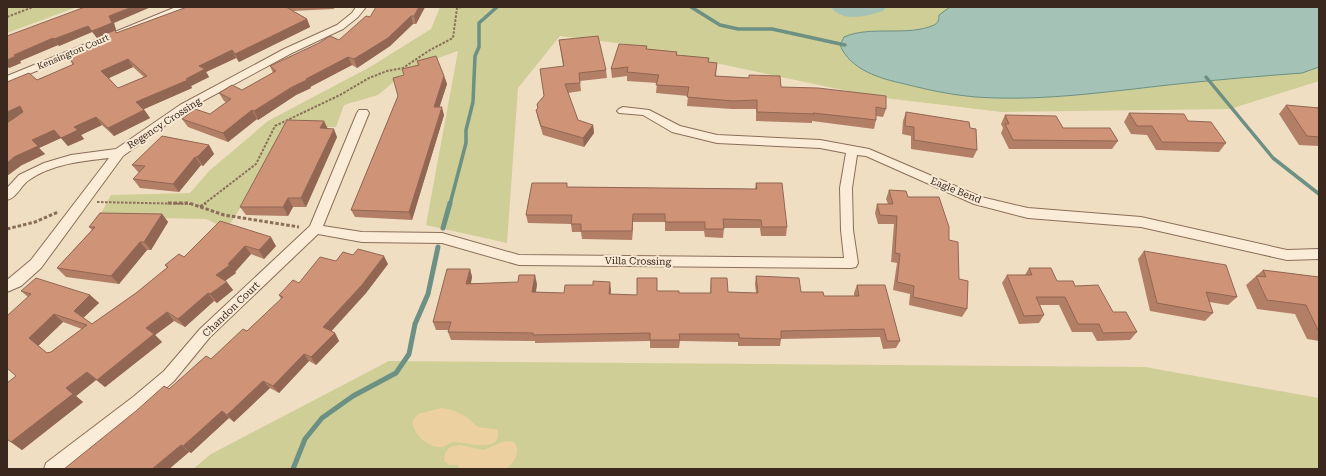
<svg xmlns="http://www.w3.org/2000/svg" width="1326" height="476" viewBox="0 0 1326 476" font-family="'Roboto Serif',serif">
<style>
.green{fill:#cece96}
.sand{fill:#ecd09f}
.water{fill:#a5c2b7;stroke:#6c9184}
.lines{fill:none;stroke-linecap:round;stroke-linejoin:round}
.stream-far1{stroke:#6c9184;stroke-width:3.5}
.stream{stroke:#6c9184;stroke-width:5}
.river{fill:#a5c2b7;fill-rule:evenodd}
.street-casing{stroke:#8b6e59;stroke-width:2}
.path-far1{stroke:#8b6e59;stroke-width:2;stroke-dasharray:2.5 1.5;stroke-linecap:butt}
.path{stroke:#8b6e59;stroke-width:3;stroke-dasharray:3.5 2;stroke-linecap:butt}
.street{fill:#faecd7;fill-rule:evenodd}
.wall{fill:#b27e66;fill-rule:evenodd}
.shaded-wall{fill:#916753}
.building{fill:#cf9377;stroke:#916753;fill-rule:evenodd}
.labels{text-anchor:middle;dominant-baseline:central;stroke-width:4;stroke-linejoin:round;paint-order:stroke}
.far-street-label{font-size:9px;fill:#3a281e;stroke:#f7e9d3}
.street-label{font-size:10px;fill:#3a281e;stroke:#f7e9d3}
</style>
<rect width="100%" height="100%" fill="#f0dec3"/>
<g class="green">
<polygon points="7,7 77,7 7,33"/>
<polygon points="440,7 1319,7 1319,81 1230,109 1002,112 876,97 625,44 560,36 518,88 507,243 426,225 458,51 410,68 378,95 344,105 336,127 290,127 227,229 206,219 99,217 111,195 190,193 209,171 268,121 370,67 431,29"/>
<polygon points="389,361 1145,367 1319,398 1319,469 193,469 211,454"/>
</g>
<g class="sand">
<path d="M442,408L455,411L468,418L478,427L496,429L498,431C501,454 467,442 455,442C449,441 447,447 441,447C428,448 411,433 413,420L418,414Z"/>
<path d="M505,441L514,442C522,451 514,464 505,469H460L457,465H449L444,461L445,453L450,447L460,445L483,450Z"/>
</g>
<path class="water" d="M950,7H1319V67L1302,73C1263,76 1225,79 1187,83C1118,90 1046,102 976,97C952,95 928,90 905,84C881,79 850,70 840,45L844,37C871,25 907,37 934,25C938,23 939,20 939,15Z"/>
<g class="lines">
<g class="stream-far1">
<polyline points="691,7 720,25 738,29 772,29 845,45"/>
<polyline points="1206,77 1273,158 1319,194"/>
<polyline points="450,204 466,143 466,130 473,102 475,56 479,47 479,23 497,7"/>
</g>
<g class="stream">
<polyline points="443,228 450,203"/>
<polyline points="293,469 305,439 322,418 353,396 396,373 409,354 415,324 428,294 438,247"/>
</g>
<path class="river" d="M831,7H886L883,11C868,16 842,23 831,7Z"/>
<g class="street-casing">
<g id="street">
<polygon points="176,7 189,7 187,9 7,83 7,76"/>
<path d="M356,7H366L358,17L343,29L292,53L188,109L123,156L41,268L21,286L7,292V280L31,260L109,158C82,161 52,164 29,180C21,185 17,198 7,200V188L19,175L44,163L71,155L116,149L180,105L284,49L337,25L352,13Z"/>
<polygon points="623,107 649,110 680,126 717,135 820,140 869,149 981,197 1028,208 1141,217 1287,250 1319,249 1319,259 1287,260 1141,227 1028,218 974,204 866,156 857,155 852,188 853,230 858,263 856,267 851,268 519,265 442,243 362,242 318,234 210,337 174,381 145,407 65,469 44,469 46,463 133,397 164,371 200,329 310,226 357,113 359,110 367,110 369,113 323,226 362,232 442,233 519,255 844,258 841,230 840,188 846,153 820,148 717,143 672,132 643,115 619,113 617,111 619,109"/>
</g>
</g>
<g class="path-far1">
<polyline points="7,17 33,7"/>
<polyline points="97,202 191,204"/>
<polyline points="204,204 256,164 275,126 340,95 369,78 387,71 403,68 430,50 453,38 457,8 461,7"/>
</g>
<g class="path">
<polyline points="168,203 189,203 224,215 299,227"/>
<polyline points="200,207 206,203"/>
<polyline points="7,229 35,222 58,212"/>
</g>
<use href="#street" class="street"/>
</g>
<g class="wall">
<path d="M187,7H334V9L292,11L307,19L310,27L239,62L236,58L206,72L209,77L191,86L192,88L144,109L150,118L114,136L102,125L81,135L84,139L68,146L61,138L39,148L45,154L22,165L37,80L73,65L68,57L103,43L99,37L97,38L92,32L59,46L58,45L20,61L21,63L9,68L7,66V36L114,23L116,30H115L116,33ZM133,67L144,77L118,88L109,78Z"/>
<polygon points="425,7 416,24 413,24 390,46 357,68 352,65 310,87 311,88 296,95 258,120 257,119 228,142 188,127 182,119 210,114 226,102 224,101 219,93 242,90 273,73 270,66 339,40 370,17"/>
<polygon points="559,40 606,70 607,78 580,81 581,91 568,93 578,120 593,125 594,133 584,147 543,135 538,119 536,110 538,109 537,104 544,96 563,66"/>
<polygon points="647,46 647,49 677,52 677,55 709,58 709,62 717,63 716,76 749,78 749,75 781,87 886,109 883,117 876,116 876,120 874,129 812,121 812,123 756,121 756,109 732,109 687,106 688,96 656,93 657,83 627,81 627,76 612,78 611,69"/>
<polygon points="417,61 444,76 447,84 439,107 444,115 412,220 355,217 351,210 398,96 404,75 418,65"/>
<polygon points="1286,105 1317,108 1319,105 1319,146 1299,145 1279,114"/>
<polygon points="906,112 970,128 977,150 973,158 911,149 911,136 902,134 903,121"/>
<polygon points="1129,113 1188,121 1226,143 1219,152 1156,150 1147,135 1131,134 1124,122"/>
<polygon points="1005,115 1063,128 1118,141 1112,149 1009,149 1001,133 1003,128 1001,124"/>
<polygon points="327,128 337,137 306,207 293,207 288,216 246,215 240,207"/>
<polygon points="209,145 214,154 203,166 201,165 179,192 140,188 133,179 139,173 132,165"/>
<polygon points="756,183 787,227 786,236 761,236 760,228 724,228 723,238 705,237 704,231 665,231 665,222 633,222 632,240 582,239 581,232 572,232 571,224 528,223 526,215 568,187 755,189"/>
<polygon points="889,190 908,197 949,240 959,279 967,309 962,317 909,305 910,294 893,290 897,263 891,262 894,224 878,224 875,213 877,204 888,204 886,199"/>
<polygon points="162,214 168,222 151,250 147,250 119,284 66,277 57,268 92,230 89,227"/>
<path d="M220,221L276,246L264,259L251,254L235,272L236,273L225,281L233,290L217,303L214,301L185,327L174,321L155,335L162,342L105,387L96,380L76,396L83,402L22,450L8,440L7,441V383L16,376L28,297L21,291L90,295L99,303L83,318L92,324L136,293L167,268L165,265L184,257ZM63,322L82,329L51,352L47,353L38,346Z"/>
<polygon points="1144,251 1237,297 1228,305 1209,302 1213,313 1205,321 1150,311 1138,259"/>
<polygon points="336,261 388,264 366,293 331,331 335,333 339,341 316,365 309,361 279,393 270,388 234,422 229,418 191,453 189,452 169,469 169,389 211,359 247,331 281,299 279,295"/>
<polygon points="1029,268 1057,281 1075,286 1113,312 1137,332 1130,340 1097,341 1092,332 1072,332 1059,305 1040,305 1044,315 1039,323 1019,324 1002,283 1007,275 1025,275"/>
<polygon points="470,269 472,277 471,283 537,284 536,292 564,293 593,285 610,282 610,294 637,295 657,291 679,293 710,293 711,278 728,292 756,293 755,284 756,276 801,292 824,296 854,296 854,293 857,285 900,341 896,348 883,349 880,337 781,339 780,346 738,346 738,342 680,341 679,348 650,348 650,341 535,343 535,341 451,340 448,332 449,330 436,330 433,322"/>
<polygon points="1263,270 1319,277 1319,341 1307,339 1295,314 1257,309 1246,285"/>
</g>
<g class="shaded-wall">
<polygon points="132,7 151,7 114,23 116,30 115,30 120,38 116,33 115,30 97,38 92,31 109,16"/>
<polygon points="419,7 425,7 416,24 414,16"/>
<polygon points="411,16 413,24 390,46 357,68 354,59"/>
<polygon points="307,19 310,27 239,62 235,54"/>
<polygon points="88,26 92,32 59,46 54,39"/>
<polygon points="53,38 58,45 20,61 21,63 9,68 7,65 7,60 14,55"/>
<polygon points="232,50 236,58 206,72 209,77 191,86 192,88 142,110 136,102 186,79 199,66"/>
<polygon points="348,57 352,65 310,87 311,88 296,95 258,120 254,111 306,79"/>
<polygon points="128,59 133,67 107,79 101,71"/>
<polygon points="444,76 447,84 437,115 434,107"/>
<polygon points="20,106 27,115 7,123 7,112"/>
<polygon points="442,107 444,115 412,220 409,212"/>
<polygon points="144,110 150,118 114,136 108,128"/>
<polygon points="252,110 257,119 228,142 223,133"/>
<polygon points="96,117 102,125 81,135 84,139 68,146 61,138 74,127"/>
<polygon points="324,121 328,129 320,128"/>
<polygon points="593,125 594,133 584,147 583,138"/>
<polygon points="334,129 337,137 306,207 301,198"/>
<polygon points="54,130 61,138 39,148 45,154 22,165 7,176 7,163 32,140"/>
<polygon points="209,145 214,154 203,166 197,157"/>
<polygon points="195,157 201,165 179,192 173,184"/>
<polygon points="288,198 293,207 288,216 283,207"/>
<polygon points="162,214 168,222 151,250 144,242"/>
<polygon points="633,214 633,222 632,240 632,231"/>
<polygon points="271,237 276,246 264,259 259,250"/>
<polygon points="140,242 147,250 119,284 111,276"/>
<polygon points="245,246 251,254 235,272 236,273 222,283 216,275 228,264"/>
<polygon points="384,256 388,264 366,293 328,335 323,327"/>
<polygon points="470,269 472,277 469,292 466,284"/>
<polygon points="535,275 537,284 534,301 532,292"/>
<polygon points="227,282 233,290 217,303 210,294"/>
<polygon points="610,282 611,290 610,302 609,294"/>
<polygon points="208,293 214,301 185,327 178,319"/>
<polygon points="90,295 99,303 82,319 74,311"/>
<polygon points="167,312 174,321 155,335 162,342 105,387 97,380 146,328"/>
<polygon points="54,314 63,322 38,346 29,338"/>
<polygon points="335,333 339,341 316,365 311,357"/>
<polygon points="304,354 309,361 279,393 273,386"/>
<polygon points="87,372 96,380 76,396 83,402 22,450 11,442 66,388"/>
<polygon points="263,381 270,388 234,422 227,415"/>
<polygon points="222,411 229,418 191,453 183,446"/>
<polygon points="181,445 189,452 169,469 152,469"/>
</g>
<g class="building">
<polygon points="85,7 132,7 109,16 112,23 92,31 88,26 54,39 53,38 14,55 16,56 7,60 7,36"/>
<path d="M187,7H286L307,19L235,54L232,50L199,66L205,69L186,79L188,80L136,102L144,110L108,128L96,117L74,127L78,130L61,138L54,130L32,140L38,146L14,157L7,163V123L23,112L20,106L7,112V82L29,73L37,80L74,64L68,57L103,43L99,37L115,30L116,33ZM128,59L147,76L118,88L101,71Z"/>
<polygon points="376,7 419,7 414,16 411,16 388,38 354,59 348,57 306,79 307,80 292,87 254,111 252,110 223,133 182,119 195,109 210,114 231,99 219,93 232,85 242,90 276,71 270,66 319,43 330,36 339,40 366,16 370,17"/>
<polygon points="598,36 606,70 579,73 580,83 565,84 578,120 593,125 583,138 541,126 536,110 538,108 537,104 544,96 540,69 564,66 559,40"/>
<polygon points="619,44 647,46 646,49 677,52 676,55 709,58 708,62 717,63 715,76 749,78 749,75 780,76 781,87 818,88 886,96 886,109 876,107 876,120 813,113 814,114 757,112 757,100 733,101 687,97 689,87 656,85 659,75 627,72 628,67 611,69"/>
<polygon points="436,56 444,76 434,107 442,107 409,212 351,210 398,96 393,78 404,75 402,69 419,65 417,61"/>
<polygon points="1286,105 1319,108 1319,137 1307,136"/>
<polygon points="906,112 969,122 970,128 976,129 977,150 914,140 914,127 905,126"/>
<polygon points="1129,113 1184,114 1188,121 1211,122 1226,143 1162,142 1152,126 1137,126"/>
<polygon points="1005,115 1056,116 1063,128 1110,128 1118,141 1013,140 1005,124 1009,124"/>
<polygon points="287,120 324,121 320,128 334,129 301,198 288,198 283,207 240,207"/>
<polygon points="162,136 209,145 197,157 195,157 173,184 133,179 145,166 132,165"/>
<polygon points="532,183 567,183 567,187 757,189 756,183 782,183 787,227 762,227 761,220 723,219 724,229 705,229 705,222 665,222 665,214 633,214 632,231 581,231 581,224 571,224 572,215 526,215"/>
<polygon points="889,190 906,191 908,197 939,197 949,227 949,240 958,242 959,279 968,281 967,309 913,297 914,286 897,282 900,254 895,253 897,216 880,215 877,204 893,204"/>
<polygon points="100,213 162,214 144,242 140,242 111,276 57,268 95,227 89,227"/>
<path d="M220,221L271,237L259,250L245,246L228,264L230,265L216,275L227,282L210,294L208,293L178,319L167,312L146,328L154,334L97,380L87,372L66,388L73,394L11,442L7,439V383L16,376L7,368V316L31,294L21,291L36,278L90,295L74,311L92,324L136,293L168,267L165,265L179,254L184,257ZM54,314L87,325L51,352L47,353L29,338Z"/>
<polygon points="358,249 384,256 362,285 323,327 335,333 311,357 304,354 273,386 263,381 227,415 222,411 183,446 181,445 152,469 64,469 136,411 164,386 169,389 206,356 211,359 243,329 247,331 283,297 279,295 293,280 299,283 320,257 336,261 343,252 353,255"/>
<polygon points="1144,251 1226,265 1237,297 1206,292 1213,313 1157,303"/>
<polygon points="1029,268 1051,268 1057,281 1073,281 1075,286 1098,285 1113,312 1126,312 1137,332 1103,333 1099,324 1078,324 1065,297 1036,297 1044,315 1024,316 1007,275 1032,275"/>
<polygon points="447,269 470,269 466,284 518,282 519,275 535,275 532,292 564,293 565,285 593,285 593,281 610,282 609,294 637,295 637,278 657,278 657,291 679,291 679,293 711,293 711,278 727,278 728,292 758,293 756,276 799,278 801,292 823,292 824,296 859,296 857,285 885,285 900,341 887,341 884,329 781,331 781,339 739,338 739,334 679,334 680,340 650,340 650,333 533,335 533,333 448,332 451,322 433,322"/>
<polygon points="1263,270 1319,277 1319,330 1318,330 1306,305 1267,300 1256,276 1266,277"/>
</g>
<g class="labels">
<g class="far-street-label">
<text transform="translate(73 52) rotate(-23)">Kensington Court</text>
</g>
<g class="street-label">
<text transform="translate(164 123) rotate(-33)">Regency Crossing</text>
<text transform="translate(956 190) rotate(22)">Eagle Bend</text>
<text transform="translate(638 261) rotate(1)">Villa Crossing</text>
<text transform="translate(231 309) rotate(-44)">Chandon Court</text>
</g>
</g>
<rect width="1326" height="476" fill="none" stroke="#3a281e" stroke-width="16"/>
</svg>
